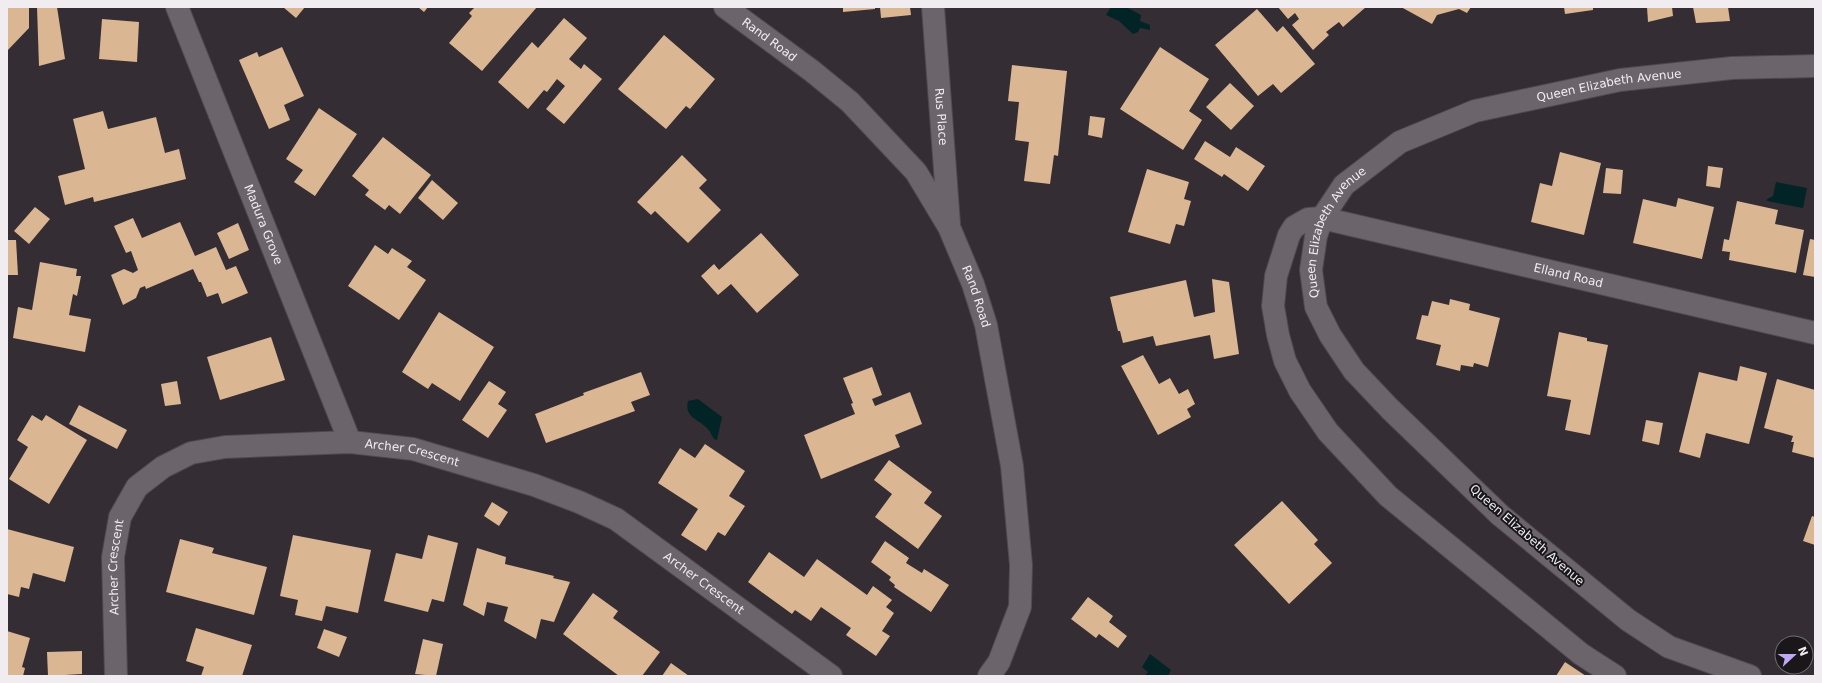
<svg xmlns="http://www.w3.org/2000/svg" width="1822" height="683" viewBox="0 0 1822 683" font-family="'DejaVu Sans',sans-serif">
<style>
.water{fill:#022426}
.building{fill:#dbb692}
.lines{fill:none;stroke-linecap:round;stroke-linejoin:round}
.street-casing{stroke:#4f494f;stroke-width:24}
.street{stroke:#6c646b;stroke-width:22}
.labels{text-anchor:middle;dominant-baseline:central;stroke-width:4;stroke-linejoin:round;paint-order:stroke}
.street-label{font-size:12px;fill:#f0ecf0;stroke:#1a171a}
</style>
<rect width="100%" height="100%" fill="#342d34"/>
<g class="water">
<polygon points="1111,7 1126,7 1141,15 1140,21 1150,25 1150,30 1140,28 1138,32 1133,34 1119,21 1106,15"/>
<polygon points="1776,182 1807,188 1803,208 1767,201 1767,199 1773,196"/>
<path d="M698,399L722,417L717,440L714,439C712,436 710,431 707,428C698,419 684,417 688,401Z"/>
<polygon points="1150,654 1171,670 1168,676 1145,676 1148,672 1142,667"/>
</g>
<g class="building">
<polygon points="7,7 29,7 29,28 7,51"/>
<polygon points="37,7 57,7 65,59 39,66"/>
<polygon points="283,7 305,7 296,18"/>
<polygon points="418,7 428,7 424,12"/>
<polygon points="475,7 537,7 482,71 449,43 472,16 469,13"/>
<polygon points="843,7 875,7 875,9 843,12"/>
<polygon points="880,7 910,7 911,15 881,18"/>
<polygon points="1278,7 1366,7 1343,27 1339,22 1326,32 1329,35 1313,50 1292,25 1299,19 1295,13 1288,19"/>
<polygon points="1401,7 1471,7 1467,13 1459,9 1437,15 1432,24"/>
<polygon points="1564,7 1593,7 1593,10 1565,14"/>
<polygon points="1647,7 1672,7 1673,16 1648,22"/>
<polygon points="1693,7 1728,7 1730,21 1696,23"/>
<polygon points="1257,9 1277,32 1283,26 1315,64 1281,93 1273,84 1258,96 1215,45"/>
<polygon points="564,18 587,38 569,59 581,69 584,64 602,79 564,124 546,109 565,86 557,79 547,92 544,90 528,109 498,82 532,42 538,48"/>
<polygon points="102,19 139,22 137,62 99,59"/>
<polygon points="664,35 715,79 690,109 686,106 666,129 618,89"/>
<polygon points="282,47 304,96 284,105 290,120 269,129 239,60 257,52 259,57"/>
<polygon points="1160,47 1209,79 1189,111 1202,120 1183,150 1120,109"/>
<polygon points="1012,65 1067,71 1058,156 1054,155 1050,184 1024,181 1029,142 1015,140 1019,102 1008,101"/>
<polygon points="1230,83 1254,106 1231,130 1206,107"/>
<polygon points="319,108 357,134 315,196 294,182 303,170 286,159"/>
<polygon points="103,111 108,129 156,117 165,153 179,149 186,179 94,202 93,197 65,205 58,176 85,169 73,119"/>
<polygon points="1090,116 1105,118 1102,138 1088,135"/>
<polygon points="383,137 431,175 400,214 389,205 385,210 365,195 369,190 352,176"/>
<polygon points="1205,141 1230,157 1236,147 1265,166 1248,191 1224,174 1222,177 1194,159"/>
<polygon points="1560,152 1601,163 1584,235 1531,222 1540,183 1552,186"/>
<polygon points="682,155 707,180 699,188 721,210 688,243 655,211 651,215 637,202"/>
<polygon points="1708,166 1723,168 1720,188 1706,186"/>
<polygon points="1606,168 1623,170 1621,194 1603,193"/>
<polygon points="1147,169 1189,182 1184,199 1191,201 1184,226 1176,224 1170,244 1128,232"/>
<polygon points="432,180 458,203 443,220 418,198"/>
<polygon points="1678,198 1714,207 1702,259 1633,243 1643,199 1676,207"/>
<polygon points="1737,201 1778,210 1775,224 1804,230 1796,273 1729,260 1730,252 1722,251 1724,239 1729,240"/>
<polygon points="35,207 50,219 29,244 14,231"/>
<polygon points="133,218 142,238 180,222 195,256 216,247 226,270 236,266 248,293 222,304 218,293 207,297 201,282 199,282 193,269 146,289 145,286 140,288 136,298 123,305 111,275 124,269 133,273 138,270 131,251 126,253 114,226"/>
<polygon points="238,223 249,250 229,259 217,233"/>
<polygon points="761,233 799,275 757,313 731,284 718,295 701,276 714,264 719,270"/>
<polygon points="1810,239 1815,240 1815,277 1803,275"/>
<polygon points="7,240 16,240 18,275 7,275"/>
<polygon points="375,245 388,254 392,248 412,261 407,267 426,280 399,320 348,286"/>
<polygon points="40,262 77,269 76,276 81,276 77,296 73,294 69,315 91,319 85,352 13,338 18,307 32,310"/>
<polygon points="1212,279 1229,282 1239,354 1214,359 1210,335 1156,346 1153,336 1123,343 1120,331 1118,331 1110,297 1186,280 1194,317 1215,312"/>
<polygon points="1450,299 1470,304 1469,310 1500,318 1488,367 1474,363 1473,367 1461,365 1460,371 1436,365 1441,345 1416,339 1422,315 1428,316 1432,301 1449,305"/>
<polygon points="439,312 494,347 460,401 432,383 428,389 402,372"/>
<polygon points="1559,332 1587,338 1587,341 1608,345 1590,435 1565,430 1571,400 1547,396"/>
<polygon points="271,337 285,380 220,400 207,357"/>
<polygon points="1143,355 1159,384 1170,378 1179,394 1188,389 1195,404 1187,409 1191,417 1158,435 1121,366"/>
<polygon points="1740,366 1767,373 1749,444 1706,433 1700,458 1679,452 1699,372 1737,381"/>
<polygon points="872,367 882,395 872,399 875,406 910,392 922,424 895,435 900,447 821,479 804,435 855,414 851,404 853,403 843,378"/>
<polygon points="641,372 650,395 631,402 635,411 546,443 535,414 584,395 583,393"/>
<polygon points="1777,379 1815,390 1815,458 1792,452 1794,442 1791,442 1793,436 1764,428"/>
<polygon points="177,381 181,404 165,406 161,384"/>
<polygon points="489,381 506,392 498,404 507,410 488,438 462,420"/>
<polygon points="79,405 127,430 117,449 69,424"/>
<polygon points="32,415 42,421 46,415 87,440 49,504 9,479 28,447 17,440"/>
<polygon points="1646,420 1663,423 1659,445 1642,441"/>
<polygon points="705,444 745,471 729,496 745,506 725,536 718,532 706,551 681,535 698,509 658,483 680,448 695,458"/>
<polygon points="889,460 932,492 924,503 942,516 918,549 875,517 892,494 874,480"/>
<polygon points="1282,501 1318,540 1314,544 1332,563 1289,604 1234,545"/>
<polygon points="492,502 508,512 499,526 484,516"/>
<polygon points="1812,516 1815,517 1815,545 1803,541"/>
<polygon points="7,529 74,547 65,582 33,573 29,589 21,587 19,597 7,594"/>
<polygon points="293,535 371,550 358,613 326,606 322,621 295,615 298,600 280,596"/>
<polygon points="428,535 458,543 444,602 432,599 428,612 384,601 396,553 422,559"/>
<polygon points="180,539 214,548 212,553 267,567 254,615 166,592"/>
<polygon points="885,541 909,558 906,563 922,573 924,569 949,585 931,612 894,587 895,585 889,580 891,577 871,562"/>
<polygon points="477,548 506,557 505,564 554,576 553,578 570,582 554,622 541,619 536,639 504,621 508,607 487,602 484,616 463,605"/>
<polygon points="769,552 804,577 817,559 867,595 873,586 892,600 886,607 894,613 882,631 890,636 876,656 846,635 851,628 821,607 811,621 795,610 792,614 748,582"/>
<polygon points="593,593 618,611 613,618 660,652 642,676 619,676 563,634"/>
<polygon points="1088,597 1113,616 1109,622 1127,636 1118,648 1099,634 1096,638 1071,619"/>
<polygon points="196,628 252,645 242,676 201,676 204,667 186,661"/>
<polygon points="324,629 347,637 339,657 317,648"/>
<polygon points="7,631 30,638 22,667 25,668 23,676 7,676"/>
<polygon points="423,639 443,644 436,676 415,674"/>
<polygon points="82,651 82,674 48,676 47,652"/>
<polygon points="1565,662 1586,676 1556,676"/>
<polygon points="671,663 689,676 662,676"/>
</g>
<g class="lines">
<g class="street-casing">
<g id="street">
<path id="s1" d="M177,7L350,442"/>
<path id="s2" d="M725,7L812,71L850,102L916,172L949,227L973,284L986,325L1012,466L1021,565L1020,607L999,662L989,676"/>
<path id="s3" d="M933,7L949,224"/>
<path id="s4" d="M116,676L113,557L120,517L137,487L163,467L191,453L225,447L350,442L413,449L534,485L579,502L616,519L831,676"/>
<path id="s5" d="M1615,676L1581,654L1388,496L1328,432L1300,391L1285,361L1278,335L1273,306L1276,276L1289,235L1294,227L1308,219L1322,218L1815,333"/>
<path id="s6" d="M1750,676L1669,647L1628,620L1500,515L1390,409L1354,371L1330,335L1316,307L1311,270L1316,236L1322,218L1344,185L1400,142L1475,111L1620,80L1732,68L1815,66"/>
</g>
</g>
<use href="#street" class="street"/>
</g>
<g class="labels">
<g class="street-label">
<text stroke="none"><textPath href="#s2" startOffset="55">Rand Road</textPath></text>
<text stroke="none"><textPath href="#s6" startOffset="999">Queen Elizabeth Avenue</textPath></text>
<text stroke="none"><textPath href="#s3" startOffset="110">Rus Place</textPath></text>
<text stroke="none"><textPath href="#s1" startOffset="234">Madura Grove</textPath></text>
<text stroke="none"><textPath href="#s6" startOffset="663">Queen Elizabeth Avenue</textPath></text>
<text stroke="none"><textPath href="#s5" startOffset="883">Elland Road</textPath></text>
<text stroke="none"><textPath href="#s2" startOffset="392">Rand Road</textPath></text>
<text stroke="none"><textPath href="#s4" startOffset="481">Archer Crescent</textPath></text>
<text transform="translate(1527 535) rotate(41)">Queen Elizabeth Avenue</text>
<text stroke="none"><textPath href="#s4" startOffset="109">Archer Crescent</textPath></text>
<text stroke="none"><textPath href="#s4" startOffset="805">Archer Crescent</textPath></text>
</g>
</g>
<rect width="1822" height="683" fill="none" stroke="#f0ecf0" stroke-width="16"/>
<g transform="translate(1794 655) rotate(68)"><circle r="19" fill="#1a171a" stroke="#706c70"/>
<path d="M0-3L7 15L0 10L-7 15Z" fill="#bea9f4"/>
<text y="-6" font-size="11" font-weight="bold" text-anchor="middle" fill="#f0ecf0">N</text>
</g>
</svg>
